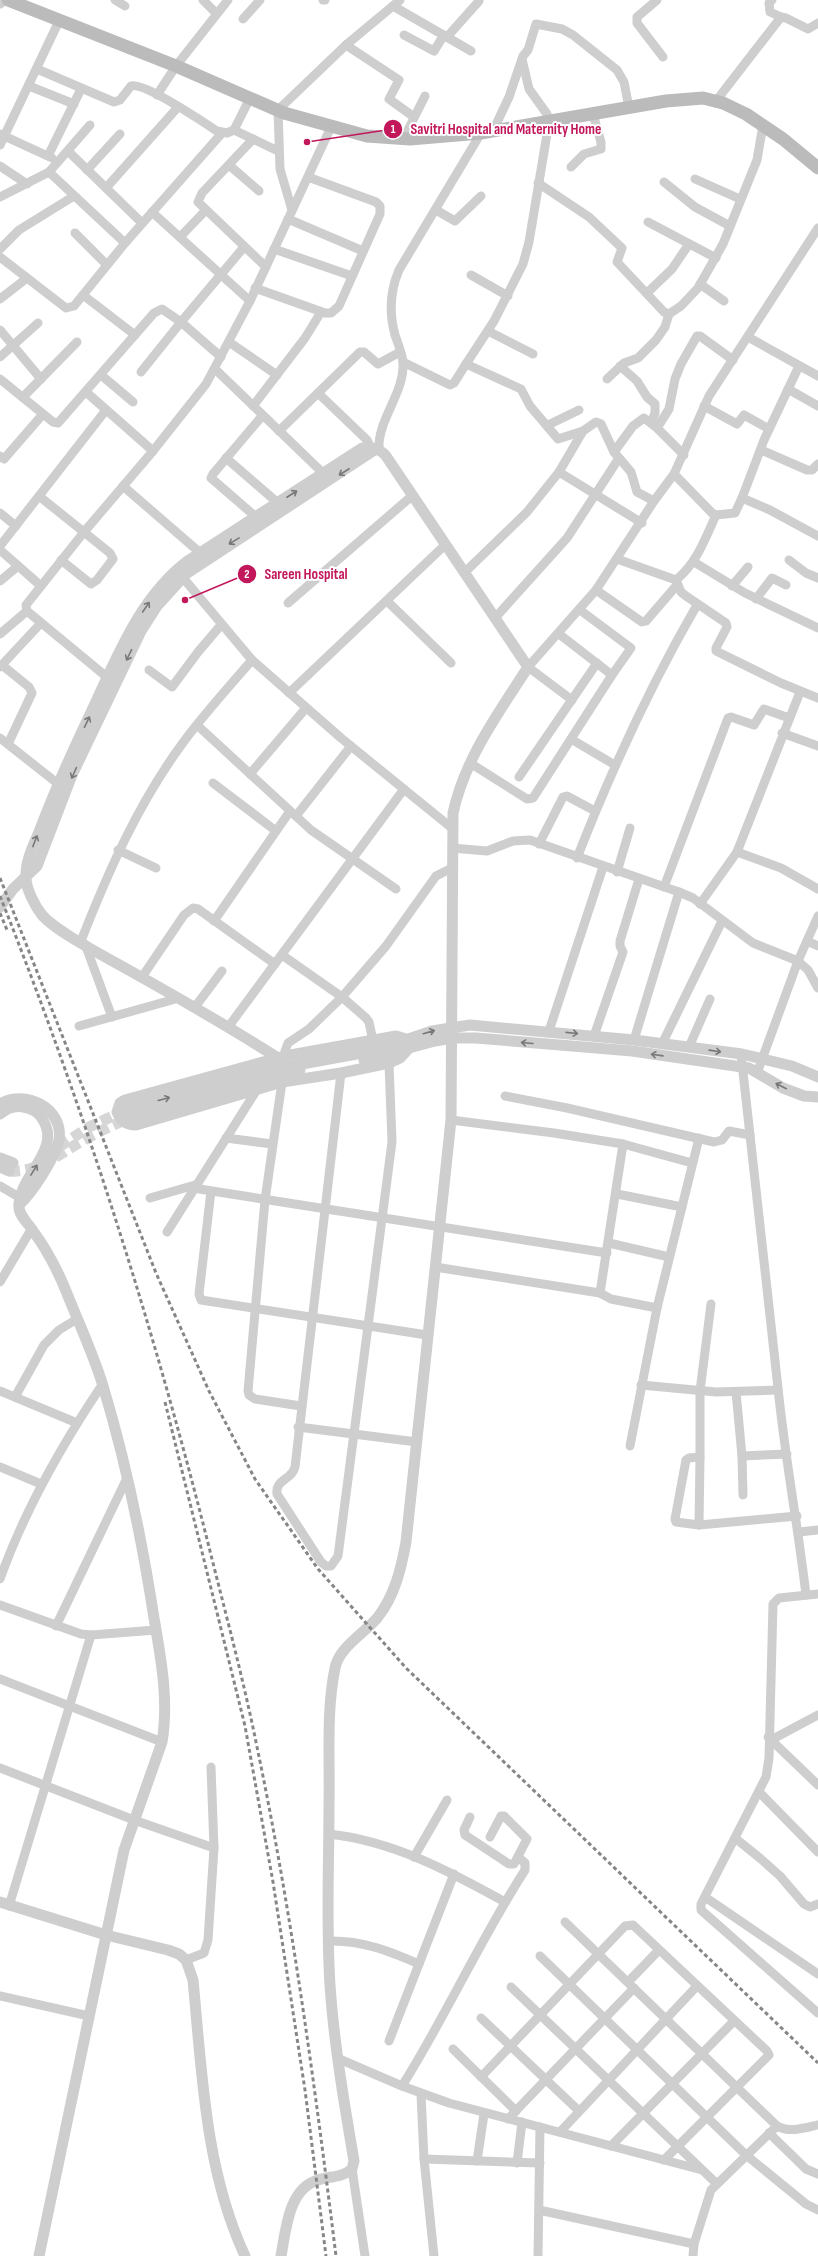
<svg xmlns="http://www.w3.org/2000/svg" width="818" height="2256" viewBox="0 0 818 2256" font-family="'Sofia Sans Condensed',sans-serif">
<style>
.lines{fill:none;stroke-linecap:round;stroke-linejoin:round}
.tertiary-tunnel{stroke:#d6d6d6;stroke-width:11;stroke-dasharray:11 5.5;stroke-linecap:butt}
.minor{stroke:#cecece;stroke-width:9}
.tertiary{stroke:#cecece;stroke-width:11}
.secondary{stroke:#bbb;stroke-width:13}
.rail{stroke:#868686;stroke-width:3;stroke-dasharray:4 3;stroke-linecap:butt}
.oneway{stroke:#787878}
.leader{fill:none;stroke:#c2185b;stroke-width:1.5}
.callout-dot{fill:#c2185b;stroke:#fff;stroke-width:1.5}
.mark-label{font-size:12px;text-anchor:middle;font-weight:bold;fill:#fff}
.callout-label{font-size:15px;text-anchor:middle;font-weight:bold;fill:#c2185b;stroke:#fff;stroke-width:4;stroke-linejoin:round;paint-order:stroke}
</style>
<rect width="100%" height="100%" fill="#fff"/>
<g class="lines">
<g class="tertiary-tunnel">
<polyline points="59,1147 89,1127 126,1110"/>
<path d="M9,1171C36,1173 55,1157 77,1144C94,1134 112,1125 130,1118"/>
</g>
<g class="minor">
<polyline points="115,0 125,6"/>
<polyline points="203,0 216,13"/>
<polyline points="323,0 325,0"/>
<polyline points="657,0 637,17 637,23 663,57"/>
<polyline points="772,0 769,3 770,12 781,17"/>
<polyline points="393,6 471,51"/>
<polyline points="243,19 260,0"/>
<polyline points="404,35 434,51 444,35"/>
<polyline points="447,37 479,1"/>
<polyline points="346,45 399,80 389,99 414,117"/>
<path d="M37,69L114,102L120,100L131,86C144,82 203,122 217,131L227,133L234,130L278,151"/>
<polyline points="29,86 74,104"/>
<polyline points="157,95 176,66 228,0"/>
<polyline points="716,101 781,17 786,18 808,29 818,23"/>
<polyline points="234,130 250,98"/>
<polyline points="493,131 509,97 523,56 528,50 536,24 562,29 573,35 617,70 624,82 629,108"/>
<polyline points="0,134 52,158"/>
<polyline points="404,138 425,96"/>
<polyline points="253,139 202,193 198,202 266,267"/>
<polyline points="0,145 59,21"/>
<polyline points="68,151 142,223"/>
<polyline points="48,156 81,89"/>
<polyline points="229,165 259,191"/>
<polyline points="0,166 27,184"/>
<polyline points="571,167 584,154 601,149 601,142 593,114"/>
<polyline points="87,170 120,134"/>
<polyline points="49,172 125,243"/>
<polyline points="695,179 740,199"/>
<polyline points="664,182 695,207 730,226"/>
<polyline points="538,183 589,217 622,248 617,262 664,312 669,314 681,306 698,288 723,244 757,160 763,125"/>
<polyline points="106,188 178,107"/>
<polyline points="0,197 49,172 90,125"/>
<polyline points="292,210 280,169 278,110 346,45 400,0"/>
<polyline points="436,210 455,221 481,196"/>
<polyline points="152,212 250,301"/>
<polyline points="288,219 363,251"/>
<polyline points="648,222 716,258"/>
<polyline points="75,233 107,265"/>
<polyline points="180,237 205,211"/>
<polyline points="0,249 19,230 74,196"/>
<polyline points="274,249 352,276"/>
<polyline points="0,257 66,308 74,306 125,243 222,133"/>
<polyline points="471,275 508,296"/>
<polyline points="700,284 724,301"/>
<polyline points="255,288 325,313 331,313 339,306 380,214 380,206 376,202 308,177"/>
<polyline points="647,293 672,269 689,244"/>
<polyline points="83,295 135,335"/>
<polyline points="0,299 27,278"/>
<polyline points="0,330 41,379"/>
<polyline points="488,331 533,354"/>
<polyline points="748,337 818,376"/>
<polyline points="229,342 277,375"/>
<polyline points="0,357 38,323"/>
<polyline points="403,362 450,385 454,383 466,364 521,389 530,406 558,439 583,431"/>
<polyline points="466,364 494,321 523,264 529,242 549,122 547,114 529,89 522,59"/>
<polyline points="620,366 637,381 647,397 655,404 655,413 651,423"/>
<polyline points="215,369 327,477"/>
<polyline points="141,372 181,322 221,357"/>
<polyline points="101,375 133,402"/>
<polyline points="0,379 53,422 58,423 154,313 162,309 181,322 244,247"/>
<polyline points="607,379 624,363 638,358 656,340 665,327 669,314"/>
<polyline points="788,389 818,406"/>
<polyline points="86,392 153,451"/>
<polyline points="318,393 367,440 373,452"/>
<polyline points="23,397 77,342"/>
<polyline points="253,406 305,338 321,312"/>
<polyline points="704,406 737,424 744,415 769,429"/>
<polyline points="548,425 579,410"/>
<polyline points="657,428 669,409 675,379 681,364 697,336 700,336 733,360"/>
<polyline points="279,431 360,352 364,352 378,364 400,352"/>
<path d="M379,450C377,420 405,393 403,362C402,353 398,344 395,335C389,313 390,291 399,270L481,133"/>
<polyline points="761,450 807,470 812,470 818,464"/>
<polyline points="614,452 633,426 644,418 657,428 684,455"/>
<polyline points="0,456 4,459 43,414"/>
<polyline points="226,458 278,503"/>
<polyline points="559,472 642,523"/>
<polyline points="674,474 712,513 716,515 735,513 742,498 770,510 818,536"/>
<polyline points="123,486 205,557"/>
<polyline points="39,496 110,553 113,559 97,580 91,584 61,560"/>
<polyline points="742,498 764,440 799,366"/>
<polyline points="0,513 16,526"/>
<polyline points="256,517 211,478 213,474 262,416"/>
<polyline points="0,546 106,410"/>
<polyline points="0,550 41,586"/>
<polyline points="617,559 676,580 681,592 686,596 726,623 727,627 716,648 716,651 781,683 818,698"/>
<polyline points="789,560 806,573 818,578"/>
<polyline points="694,562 745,593 818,628"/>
<polyline points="179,573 252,660 341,738 453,829"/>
<polyline points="464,573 527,512 559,472 583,431 596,422 601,424 614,452 631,472 637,492 654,501"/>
<path d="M676,580C697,563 705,539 716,515"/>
<polyline points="0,581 18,566"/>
<polyline points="732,586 748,567"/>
<polyline points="596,590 642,622 646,621 677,585"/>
<polyline points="756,599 772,578 786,585"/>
<polyline points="387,601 451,663"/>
<polyline points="288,603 413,495"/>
<polyline points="495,618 567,538 619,458"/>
<polyline points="0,634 27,611"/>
<polyline points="559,634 612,675 631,648 580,610"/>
<polyline points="2,665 29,687 32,693 8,744"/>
<polyline points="0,667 41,623"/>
<polyline points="149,670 172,687 198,652 221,625"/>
<polyline points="108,678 27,611 26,605 84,532 153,451 206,384 250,301 331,127"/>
<polyline points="289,693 445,545"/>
<polyline points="572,700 528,667 596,590 654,501 674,474 709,396 818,228"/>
<polyline points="197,725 311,830 396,889"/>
<polyline points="782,733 818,746"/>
<polyline points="0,738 57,783"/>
<polyline points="571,739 615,765"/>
<polyline points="470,763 527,799 533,798 612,675"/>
<polyline points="250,774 306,708"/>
<polyline points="519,777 597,663"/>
<polyline points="213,783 276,831"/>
<polyline points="296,816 351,746"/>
<polyline points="539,844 563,797 567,796 595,811"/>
<polyline points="452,848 487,851 513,841 530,840 679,892 693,898 753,943 798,961 808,970 818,988"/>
<polyline points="118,850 156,868"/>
<polyline points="737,852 781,868 818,889"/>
<path d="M577,858C611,771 650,686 697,605"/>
<polyline points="617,872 630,828"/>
<polyline points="664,887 728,718 731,717 754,725 764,709 789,718"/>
<polyline points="700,904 737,852 800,692"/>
<polyline points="214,921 290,811"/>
<path d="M81,941C108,872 138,804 182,744C203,715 228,688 252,660"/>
<polyline points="807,941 818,946"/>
<polyline points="85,944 112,1017"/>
<polyline points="282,955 342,997 366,1018 369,1022 373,1041"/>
<polyline points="142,977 184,915 193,908 198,909 275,964"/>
<polyline points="195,1007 222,971"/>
<polyline points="79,1026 179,998"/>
<polyline points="229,1026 404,789"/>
<polyline points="549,1031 603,867"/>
<polyline points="594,1036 623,952 620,946 620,941 639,879"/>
<polyline points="634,1040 679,892"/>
<polyline points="662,1044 722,921"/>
<polyline points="689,1047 710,999"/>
<path d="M741,1054C753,1166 766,1277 778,1388C785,1458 798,1526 806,1595"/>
<polyline points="285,1056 285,1051 288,1043 309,1029 342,997 386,946 436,876 452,868"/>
<path d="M341,1073L295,1467C292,1480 275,1479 277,1494L321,1562L326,1566H331L338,1556L392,1142L389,1063"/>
<polyline points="757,1073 798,961 818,916"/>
<polyline points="282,1082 265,1200 248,1391 249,1395 255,1399 301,1406"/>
<polyline points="505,1096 567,1108 714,1142 722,1140 729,1131 750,1135"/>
<polyline points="226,1138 272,1144"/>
<polyline points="623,1144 692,1163"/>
<polyline points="0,1186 24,1200"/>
<polyline points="193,1188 607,1253"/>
<polyline points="211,1191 199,1294 201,1300 427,1335"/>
<polyline points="617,1194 682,1207"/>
<polyline points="150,1198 195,1185"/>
<polyline points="167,1232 258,1088"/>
<polyline points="609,1243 669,1257"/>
<polyline points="435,1267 600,1293 623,1144 554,1133 451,1120"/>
<polyline points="0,1282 32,1228"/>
<polyline points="600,1293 611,1299 657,1308"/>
<polyline points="711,1304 700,1391 700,1457 689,1458 686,1460 675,1519 676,1522 699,1525 797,1516"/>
<polyline points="641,1385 716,1392 778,1390"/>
<polyline points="0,1391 77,1423"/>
<polyline points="736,1392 742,1456 743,1495"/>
<polyline points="15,1397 44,1345 59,1330 77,1319"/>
<polyline points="298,1427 417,1442"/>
<polyline points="630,1446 657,1308 699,1138"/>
<polyline points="742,1456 787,1454"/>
<polyline points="0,1467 41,1484"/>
<polyline points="699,1525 700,1457"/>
<polyline points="799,1532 818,1530"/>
<path d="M0,1579C25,1509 61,1446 102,1385"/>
<polyline points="818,1594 779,1598 773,1604 769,1758 766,1777 701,1904 701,1910 818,2013"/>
<polyline points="0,1605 81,1634 91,1635 156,1630"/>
<polyline points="56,1626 127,1478"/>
<polyline points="0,1679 162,1742"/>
<polyline points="768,1737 818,1785"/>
<polyline points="771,1740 818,1715"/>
<polyline points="0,1768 134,1820 214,1848"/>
<polyline points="759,1792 818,1852"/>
<polyline points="470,1817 464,1830 465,1835 509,1864 514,1864 527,1839 504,1816 501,1816 490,1837"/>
<path d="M329,1834C393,1841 449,1871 505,1902"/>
<polyline points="735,1838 761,1859 780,1876 804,1904 810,1907 818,1904"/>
<polyline points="414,1857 447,1800"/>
<polyline points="705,1897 818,1974"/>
<polyline points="9,1906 91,1635"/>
<polyline points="565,1922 777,2126 711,2190 694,2244 693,2256"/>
<path d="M328,1941C362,1940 389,1951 419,1964"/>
<polyline points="540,1956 746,2155 806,2204 818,2210"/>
<polyline points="186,1960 204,1953 208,1940 214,1848 211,1767"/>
<polyline points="628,1982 659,1950"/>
<polyline points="511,1987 716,2183"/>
<polyline points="0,1996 89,2016"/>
<polyline points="481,2018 579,2111"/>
<polyline points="389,2041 454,1874"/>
<polyline points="453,2049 516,2111"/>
<polyline points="337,2058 402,2086 449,2103 702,2170"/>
<polyline points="481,2077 625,1926 633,1925 767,2051 769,2055 664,2160"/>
<path d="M402,2086C446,2016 480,1940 525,1870V1863L518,1857"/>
<polyline points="421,2094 424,2159 434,2256"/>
<polyline points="508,2119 634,1988"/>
<path d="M777,2126C789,2133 805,2128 818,2125"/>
<polyline points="560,2132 697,1986"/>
<polyline points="769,2133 806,2169 818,2174"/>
<polyline points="611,2146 734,2021"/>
<polyline points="424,2159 540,2163"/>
<polyline points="477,2161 484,2114"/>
<polyline points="517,2163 522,2122"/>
<polyline points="352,2169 365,2256"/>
<polyline points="539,2210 694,2244"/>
<polyline points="538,2256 540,2127"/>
</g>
<g class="tertiary">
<polyline points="0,3 1,0"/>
<polyline points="0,907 13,889 37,866 72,775 141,631 157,606 186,574 376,449"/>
<path d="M396,1036L406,1039L410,1047L400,1058L389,1063L341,1073L282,1082L136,1125C125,1125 121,1120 117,1112L120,1103L125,1100L285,1056Z"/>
<path d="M278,1058C228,1026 177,997 125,968C104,956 57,932 42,915C35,906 26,889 26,878C25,862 33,846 39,832C53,795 68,761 85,725C113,668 136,599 189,560L362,448C371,446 380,449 386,456L528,667C498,714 465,758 453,813L451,1120L406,1542C401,1569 395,1595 378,1617C365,1633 339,1647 335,1668C326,1712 330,1759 329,1804C329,1864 326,1924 330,1985C334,2044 344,2102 354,2161L352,2169C342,2178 330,2176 318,2180C288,2189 286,2230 281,2256"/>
<polyline points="364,1060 435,1041 452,1038 476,1038 632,1051 749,1068 783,1088 804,1096 818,1097"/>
<path d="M0,1104C25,1089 64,1108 59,1140C55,1158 32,1193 19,1205"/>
<polyline points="127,1110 269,1070 373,1051 432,1031 470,1025 634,1040 742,1054 792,1066 818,1077"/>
<path d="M0,1114C6,1109 14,1105 23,1107C30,1108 39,1112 43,1120C62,1151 18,1176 19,1207C19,1216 29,1224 33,1231C48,1251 59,1273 68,1296C80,1326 94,1356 103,1386C126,1462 142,1540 154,1618C161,1659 169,1701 162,1742L124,1850L39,2256"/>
<polyline points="130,1118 300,1070"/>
<polyline points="0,1158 13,1163"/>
<polyline points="0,1167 9,1171"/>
<path d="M0,1902L106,1935L168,1950L179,1954L186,1960L193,1980C202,2073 205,2170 245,2256"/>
</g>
<polyline class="secondary" points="8,0 176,66 284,113 367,136 410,139 481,133 666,101 703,98 723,103 746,114 783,139 818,168"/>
<g class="rail">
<polyline points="0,878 156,1273 209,1391 255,1479 318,1569 406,1668 818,2063"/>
<path d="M0,896C85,1110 155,1331 211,1555C227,1619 244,1682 257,1747C292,1914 315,2087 336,2256"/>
<polyline points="0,913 7,930"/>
<polyline points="165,1402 245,1726 273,1882 305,2090 326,2256"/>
</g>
</g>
<defs><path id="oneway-shaft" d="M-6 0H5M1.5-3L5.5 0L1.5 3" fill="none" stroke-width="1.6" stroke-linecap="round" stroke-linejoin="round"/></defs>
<g class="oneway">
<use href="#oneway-shaft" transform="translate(344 472) rotate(147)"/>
<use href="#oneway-shaft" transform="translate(292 494) rotate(-33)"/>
<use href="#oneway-shaft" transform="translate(234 541) rotate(148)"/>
<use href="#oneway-shaft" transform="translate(146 607) rotate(-56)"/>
<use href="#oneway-shaft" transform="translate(129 655) rotate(116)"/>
<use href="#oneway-shaft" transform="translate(87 722) rotate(-64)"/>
<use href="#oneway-shaft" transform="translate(74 773) rotate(114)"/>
<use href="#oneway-shaft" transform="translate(35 841) rotate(-69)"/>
<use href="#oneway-shaft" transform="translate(429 1032) rotate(-16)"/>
<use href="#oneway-shaft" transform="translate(572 1033) rotate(6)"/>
<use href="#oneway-shaft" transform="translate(527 1043) rotate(-175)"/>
<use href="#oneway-shaft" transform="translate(715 1051) rotate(8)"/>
<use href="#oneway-shaft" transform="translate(657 1055) rotate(-172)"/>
<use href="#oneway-shaft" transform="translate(781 1086) rotate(-153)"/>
<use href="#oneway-shaft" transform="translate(164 1099) rotate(-15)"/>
<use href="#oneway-shaft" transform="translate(34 1170) rotate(-58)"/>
</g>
<path class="leader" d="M307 142L393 129M185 600L247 574"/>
<g class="callout-dot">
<circle cx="307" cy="142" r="4"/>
<circle cx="185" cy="600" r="4"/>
<circle cx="393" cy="129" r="10"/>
<circle cx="247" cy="574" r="10"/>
</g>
<g class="mark-label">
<text x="393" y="133">1</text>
<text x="247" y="578">2</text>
</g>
<g class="callout-label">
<text x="506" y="134">Savitri Hospital and Maternity Home</text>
<text x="306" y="579">Sareen Hospital</text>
</g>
</svg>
